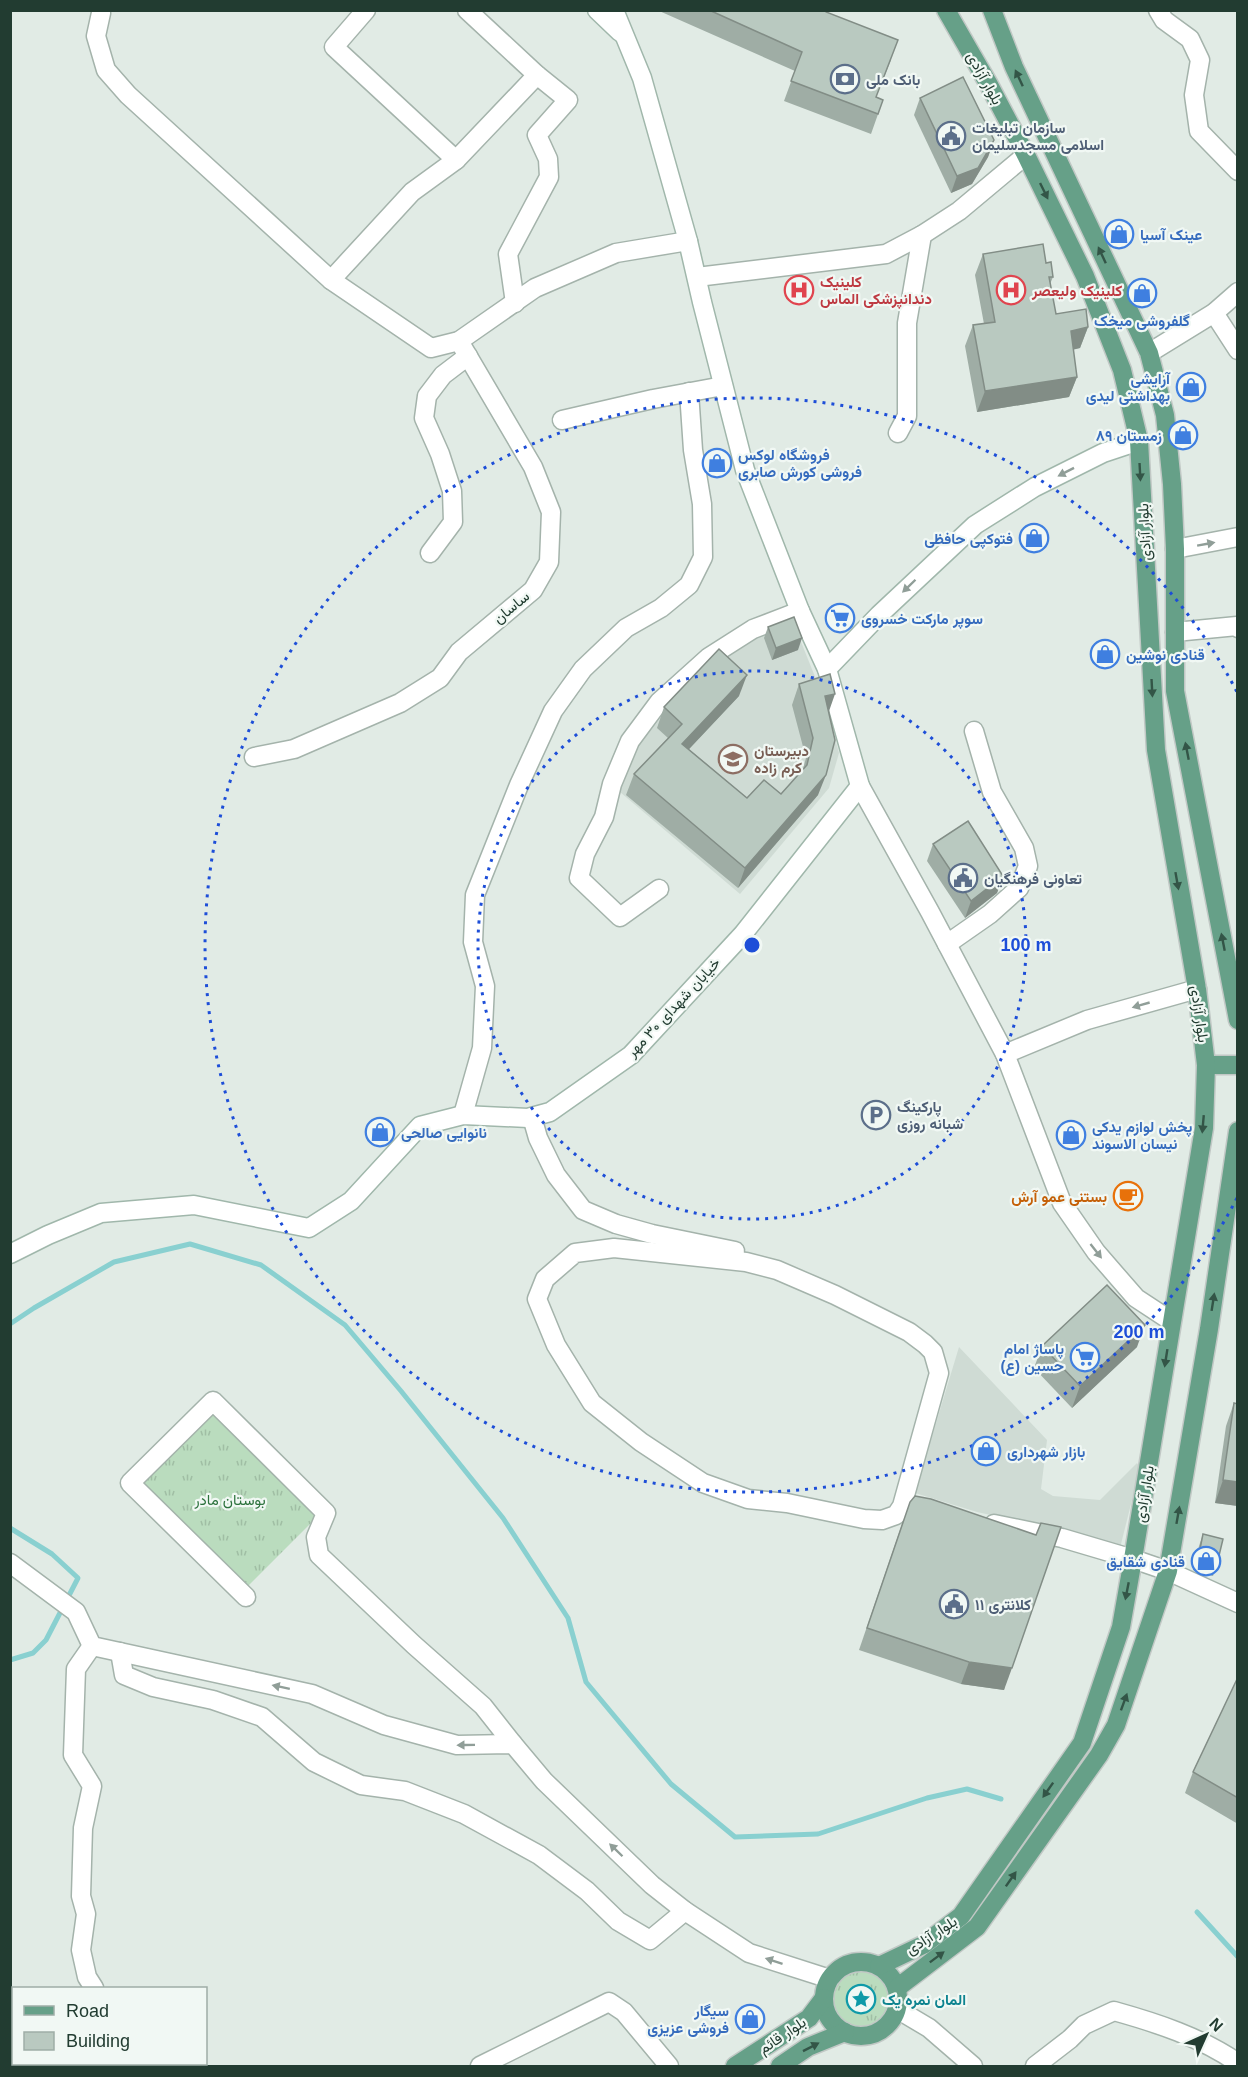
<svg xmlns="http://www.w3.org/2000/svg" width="1248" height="2077" viewBox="0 0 1248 2077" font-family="Helvetica,Vazirmatn,sans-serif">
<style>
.built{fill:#cfdbd4}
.grass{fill:url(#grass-tufts)}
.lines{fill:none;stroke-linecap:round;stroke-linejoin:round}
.stream{stroke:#89d0d0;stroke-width:5}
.minor-casing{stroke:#a4b3ab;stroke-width:21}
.tertiary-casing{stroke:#a4b3ab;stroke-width:21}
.secondary-casing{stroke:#a0b7ab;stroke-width:21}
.primary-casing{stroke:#c1c8c5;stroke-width:21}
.minor{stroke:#fff;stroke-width:18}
.tertiary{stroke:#fff;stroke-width:18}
.secondary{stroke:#fff;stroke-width:18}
.primary{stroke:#66a088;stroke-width:18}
.wall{fill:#9fada5}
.shaded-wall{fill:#828d86}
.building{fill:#b9c9c0;stroke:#828d86;stroke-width:1.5}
.oneway{fill:#335547}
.oneway2{fill:#909e98}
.ring{fill:none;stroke:#1d4ed8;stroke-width:3;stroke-dasharray:3 6}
.labels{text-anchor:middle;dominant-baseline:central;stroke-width:4.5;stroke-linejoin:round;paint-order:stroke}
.street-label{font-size:15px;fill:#223c31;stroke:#f1f8f4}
.service-label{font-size:15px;font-weight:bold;fill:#4e5e75;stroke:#f1f8f4;text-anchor:start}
.shop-label{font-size:15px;font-weight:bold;fill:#366cbe;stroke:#f1f8f4;text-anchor:start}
.health-label{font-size:15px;font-weight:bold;fill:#be3a42;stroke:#f1f8f4;text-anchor:start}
.education-label{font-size:15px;font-weight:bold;fill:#785e54;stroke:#f1f8f4;text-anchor:start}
.food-label{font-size:15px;font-weight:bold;fill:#c56008;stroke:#f1f8f4;text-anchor:end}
.park-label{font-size:15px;fill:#2c723d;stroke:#f1f8f4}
.culture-label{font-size:15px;font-weight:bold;fill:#0d838f;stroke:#f1f8f4;text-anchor:start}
.centre{fill:#1d4ed8;stroke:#f1f8f4;stroke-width:3}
.ring-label{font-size:18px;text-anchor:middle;font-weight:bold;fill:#1d4ed8;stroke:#f1f8f4;stroke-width:4.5;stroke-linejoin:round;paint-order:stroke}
</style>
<defs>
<pattern id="grass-tufts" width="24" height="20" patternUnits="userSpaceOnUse" patternTransform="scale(1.5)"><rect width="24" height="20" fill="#badcbe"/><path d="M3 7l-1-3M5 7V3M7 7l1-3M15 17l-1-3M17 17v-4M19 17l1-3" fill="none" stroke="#a0bea4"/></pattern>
</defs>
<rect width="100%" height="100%" fill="#e1ebe5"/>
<g class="built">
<polygon points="793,622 822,694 839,753 829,788 740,894 620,792 623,765 687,685 731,648"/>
<polygon points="959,1347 1047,1440 1041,1489 1053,1496 1100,1500 1137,1463 1140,1468 1120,1548 1046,1527 977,1512 915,1493"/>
</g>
<g class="grass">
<polygon points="214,1410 319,1515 246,1588 141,1482"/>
<circle cx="860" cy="1999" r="30"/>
</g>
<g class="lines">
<g class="stream">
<polyline points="10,1324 34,1308 114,1262 190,1244 261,1265 345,1325 401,1391 503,1518 568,1618 586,1682 671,1784 735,1837 818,1834 927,1798 967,1789 1001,1799"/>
<polyline points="10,1528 52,1554 78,1578 46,1640 33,1653 10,1660"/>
<polyline points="1197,1912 1238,1957"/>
</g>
<g class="minor-casing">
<g id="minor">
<polyline points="467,10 537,75 568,100 537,135 548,159 549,177 508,254 515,303"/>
<polyline points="1158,10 1164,20 1190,39 1200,60 1194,95 1199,131 1238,171"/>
<polyline points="101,13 96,36 106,70 128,95 331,280 431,348 459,341 535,288 616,253 688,241"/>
<polyline points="456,160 537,75"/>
<polyline points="697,277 886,254 922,235 959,211 1026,155"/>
<polyline points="331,280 412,192 456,160 334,47 366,10"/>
<polyline points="1214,313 1238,350"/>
<polyline points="1149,353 1214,313 1238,292"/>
<polyline points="562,420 653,399 723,386"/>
<polyline points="898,433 907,416 907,323 922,235"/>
<polyline points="1175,549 1238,537"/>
<polyline points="430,553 453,522 452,491 440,454 424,418 427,396 443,375 468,356"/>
<polyline points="1175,632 1237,626 1238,628"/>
<polyline points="254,757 294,749 400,703 440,678 459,652 533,590 549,562 551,512 533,467 459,341"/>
<polyline points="860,786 930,912 1005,1054 1062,1203 1096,1252 1136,1298 1171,1321"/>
<polyline points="659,889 620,917 579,878 585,854 604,817 612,784 630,741 659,702 709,657 753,629 800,611"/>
<polyline points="947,944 990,914 1019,888 1028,866 1024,848 992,792 974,731"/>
<polyline points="1005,1054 1087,1020 1197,989"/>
<polyline points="463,1115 482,1048 485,986 473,942 475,895 519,785 553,711 583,669 626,628 661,608 689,585 703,557 702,504 693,450 689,392"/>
<polyline points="532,1117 538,1138 556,1175 583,1210 616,1224 652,1234 735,1251"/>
<polygon points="614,1248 746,1262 777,1270 835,1295 909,1332 925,1344 933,1352 939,1373 902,1506 896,1515 882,1520 864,1519 787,1503 748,1499 703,1483 641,1442 592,1403 556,1345 537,1299 545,1279 575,1253"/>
<polyline points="994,1524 1062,1538 1133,1559"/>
<polyline points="10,1563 76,1612 92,1646 312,1694 384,1725 457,1745 513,1744 544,1781 652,1885 685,1911 749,1953 830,1979"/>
<polyline points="246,1597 130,1483 213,1401 326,1513 316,1537 319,1555 414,1645 483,1706 513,1744"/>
<polyline points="92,1646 76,1669 73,1755 92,1786 83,1828 81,1896 86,1914 81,1950 87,1977 94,1988"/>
<polyline points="120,1652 124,1675 153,1687 213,1700 262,1717 314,1762 361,1785 405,1791 464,1814 539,1855 587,1891 618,1921 650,1940 685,1911"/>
<polyline points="897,2009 929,2028 973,2066"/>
<polyline points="135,2064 136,2066"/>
<polyline points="480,2066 609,2002 624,2012 669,2066"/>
<path d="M1035,2066L1070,2039L1084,2025L1114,2011C1157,2023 1200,2037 1238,2063"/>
</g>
</g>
<g class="tertiary-casing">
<polyline id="tertiary" points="1133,1559 1168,1571 1238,1603"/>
</g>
<g class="secondary-casing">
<g id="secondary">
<polyline points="597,10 620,32"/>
<polyline points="827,669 879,615 975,525 1035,487 1103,453 1139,441"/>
<polyline points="10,1254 48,1235 101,1213 194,1205 309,1228 351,1201 420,1126 463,1115 528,1118 550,1112 631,1055 743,934 860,786 827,669 800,611 745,470 702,302 688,241 642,78 614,10"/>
</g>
</g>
<g class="primary-casing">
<g id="primary">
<polyline points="992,10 1014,67 1149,353 1165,415 1172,484 1175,549 1175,691 1238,1020"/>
<polyline points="1206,1065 1238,1065"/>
<circle cx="861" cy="1999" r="37"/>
<polyline points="879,1966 923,1945 961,1916 1082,1743 1121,1627 1133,1559 1204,1128 1206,1065 1197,989 1156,750 1139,441 1122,370 1085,276 1026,155 988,83 946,10"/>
<polyline points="897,1988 977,1927 1099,1755 1116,1725 1168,1571 1209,1329 1238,1131"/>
<polyline points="735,2066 809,2018 824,1998"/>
<polyline points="780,2066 808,2047 845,2032"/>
</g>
</g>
<use href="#minor" class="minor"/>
<use href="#tertiary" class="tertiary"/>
<use href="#secondary" class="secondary"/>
<use href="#primary" class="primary"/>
</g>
<g class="wall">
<polygon points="657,10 825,10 826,12 891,60 876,97 883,100 871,134 784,101 795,71"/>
<polygon points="920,98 994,140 988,157 972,184 951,193 914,115"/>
<polygon points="983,254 1046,263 1053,277 1050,284 1056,314 1088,327 1080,348 1073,349 1077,377 1069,397 977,412 965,346 973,325 984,324 975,275"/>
<polygon points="768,627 798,650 772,660 764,638"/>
<polygon points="799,684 829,712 818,795 738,888 626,795 634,774 668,738 657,728 664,707 739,696 689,749 747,798 781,794 803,769 806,758 792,705"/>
<polygon points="933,844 1003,876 997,893 965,918 927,861"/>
<polygon points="1042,1346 1137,1347 1072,1408 1034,1368"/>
<polygon points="1234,1403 1238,1404 1238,1506 1215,1503 1226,1426"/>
<polygon points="902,1524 1036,1535 1004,1690 961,1684 859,1650"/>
<polygon points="1203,1534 1217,1564 1213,1576 1193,1570 1199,1546"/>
<polygon points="1238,1677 1238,1824 1185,1793 1193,1772"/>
</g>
<g class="shaded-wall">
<polygon points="994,140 988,157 972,184 951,193 957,176"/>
<polygon points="1088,327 1080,348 1064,352 1071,331"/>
<polygon points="1077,377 1069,397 977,412 985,391"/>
<polygon points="802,638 798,650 772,660 776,648"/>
<polygon points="747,675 739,696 675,764 682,744"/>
<polygon points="835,694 828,714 825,696"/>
<polygon points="826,775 818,795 738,888 745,868"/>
<polygon points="1003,876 997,893 965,918 971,901"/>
<polygon points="1145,1325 1137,1347 1072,1408 1080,1386"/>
<polygon points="1223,1480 1238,1482 1238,1506 1215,1503"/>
<polygon points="969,1662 1012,1668 1004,1690 961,1684"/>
</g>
<g class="building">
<polygon points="709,10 825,10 826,12 898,40 876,97 883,100 878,114 791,81 802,52"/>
<polygon points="963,77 994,140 978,168 957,176 920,98"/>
<polygon points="1043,244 1046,263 1051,262 1053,277 1049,277 1056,314 1086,309 1088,327 1071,331 1077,377 985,391 973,325 995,322 983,254"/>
<polygon points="794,617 802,638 776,648 768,627"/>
<polygon points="719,649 747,675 682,744 747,798 764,780 781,794 807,765 813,738 799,684 830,674 835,694 825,696 835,740 826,775 745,868 634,774 682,724 664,707"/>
<polygon points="968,821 1003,876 971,901 933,844"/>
<polygon points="1107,1285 1145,1325 1080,1386 1042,1346"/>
<polygon points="1234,1403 1238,1404 1238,1482 1223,1480"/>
<polygon points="915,1496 931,1499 1036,1535 1041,1523 1061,1527 1012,1668 969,1662 867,1628 910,1502"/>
<polygon points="1203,1534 1223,1539 1217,1564 1198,1559"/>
<polygon points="1238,1677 1238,1798 1193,1772"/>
</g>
<defs><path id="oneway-solid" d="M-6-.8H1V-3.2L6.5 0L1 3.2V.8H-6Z" transform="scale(1.5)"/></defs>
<g class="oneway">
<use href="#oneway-solid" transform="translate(1019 78) rotate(-115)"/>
<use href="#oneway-solid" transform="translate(1044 191) rotate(64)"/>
<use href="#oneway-solid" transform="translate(1102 255) rotate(-115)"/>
<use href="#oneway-solid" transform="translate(1140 472) rotate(87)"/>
<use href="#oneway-solid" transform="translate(1152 688) rotate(87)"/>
<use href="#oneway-solid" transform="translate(1187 751) rotate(-101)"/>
<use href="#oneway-solid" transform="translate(1177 881) rotate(80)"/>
<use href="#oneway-solid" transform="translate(1223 942) rotate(-101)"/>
<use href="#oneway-solid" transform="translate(1203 1124) rotate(95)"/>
<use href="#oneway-solid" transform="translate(1213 1302) rotate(-81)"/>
<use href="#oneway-solid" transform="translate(1166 1358) rotate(99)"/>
<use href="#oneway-solid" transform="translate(1178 1515) rotate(-80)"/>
<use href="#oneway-solid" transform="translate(1127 1591) rotate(101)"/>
<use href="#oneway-solid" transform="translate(1124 1702) rotate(-70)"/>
<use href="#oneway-solid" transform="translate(1048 1790) rotate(125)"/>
<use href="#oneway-solid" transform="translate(1011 1879) rotate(-55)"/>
<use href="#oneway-solid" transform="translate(937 1957) rotate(-37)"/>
<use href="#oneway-solid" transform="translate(811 2047) rotate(-27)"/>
</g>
<g class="oneway2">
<use href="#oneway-solid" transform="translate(1066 472) rotate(153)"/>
<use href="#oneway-solid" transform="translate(1206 544) rotate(-10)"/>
<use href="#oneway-solid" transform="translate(909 586) rotate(136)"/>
<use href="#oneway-solid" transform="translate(1141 1005) rotate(164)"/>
<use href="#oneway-solid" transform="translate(1096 1251) rotate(52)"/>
<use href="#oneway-solid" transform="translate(281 1687) rotate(-168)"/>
<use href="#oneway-solid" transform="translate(466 1745) rotate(179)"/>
<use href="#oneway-solid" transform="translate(616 1850) rotate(-136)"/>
<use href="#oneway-solid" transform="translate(774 1961) rotate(-162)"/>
</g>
<g class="ring">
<circle cx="752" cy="945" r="274"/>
<path d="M1237 1198A547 547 0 1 1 1237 692"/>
</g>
<defs>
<g id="bank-ring" transform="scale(1.5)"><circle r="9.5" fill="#f1f8f4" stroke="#5c6f8a" stroke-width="1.5"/><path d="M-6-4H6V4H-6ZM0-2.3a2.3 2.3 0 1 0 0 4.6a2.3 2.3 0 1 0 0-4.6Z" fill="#5c6f8a"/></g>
<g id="civic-ring" transform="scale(1.5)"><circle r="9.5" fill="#f1f8f4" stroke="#5c6f8a" stroke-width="1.5"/><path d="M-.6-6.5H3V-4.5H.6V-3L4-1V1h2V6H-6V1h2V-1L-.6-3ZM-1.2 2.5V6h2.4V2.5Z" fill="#5c6f8a"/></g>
<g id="shop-ring" transform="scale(1.5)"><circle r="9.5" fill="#f1f8f4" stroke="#3f7fe0" stroke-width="1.5"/><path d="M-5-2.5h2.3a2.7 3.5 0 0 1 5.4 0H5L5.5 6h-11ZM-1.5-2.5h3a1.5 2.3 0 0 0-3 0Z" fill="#3f7fe0"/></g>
<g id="hospital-ring" transform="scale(1.5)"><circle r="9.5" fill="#f1f8f4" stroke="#e0444e" stroke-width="1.5"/><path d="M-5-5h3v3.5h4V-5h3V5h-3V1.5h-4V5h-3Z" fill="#e0444e"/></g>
<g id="supermarket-ring" transform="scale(1.5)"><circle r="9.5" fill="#f1f8f4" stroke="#3f7fe0" stroke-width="1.5"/><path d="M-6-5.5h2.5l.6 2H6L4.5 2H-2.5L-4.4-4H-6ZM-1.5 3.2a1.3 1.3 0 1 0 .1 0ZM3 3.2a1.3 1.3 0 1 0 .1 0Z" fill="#3f7fe0"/></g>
<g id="school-ring" transform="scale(1.5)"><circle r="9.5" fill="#f1f8f4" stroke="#8d6e63" stroke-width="1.5"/><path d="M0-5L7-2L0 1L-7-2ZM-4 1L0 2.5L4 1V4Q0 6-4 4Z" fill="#8d6e63"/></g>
<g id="parking-ring" transform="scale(1.5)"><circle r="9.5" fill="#f1f8f4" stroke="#5c6f8a" stroke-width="1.5"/><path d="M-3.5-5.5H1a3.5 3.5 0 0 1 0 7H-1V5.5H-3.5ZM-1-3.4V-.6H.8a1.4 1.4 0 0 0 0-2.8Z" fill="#5c6f8a"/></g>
<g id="cafe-ring" transform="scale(1.5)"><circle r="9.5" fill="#f1f8f4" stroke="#e8710a" stroke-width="1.5"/><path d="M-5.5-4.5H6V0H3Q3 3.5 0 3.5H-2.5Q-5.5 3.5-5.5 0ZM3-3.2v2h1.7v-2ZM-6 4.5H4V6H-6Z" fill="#e8710a"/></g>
<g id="sight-ring" transform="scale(1.5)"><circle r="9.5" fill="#f1f8f4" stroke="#0f9aa8" stroke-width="1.5"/><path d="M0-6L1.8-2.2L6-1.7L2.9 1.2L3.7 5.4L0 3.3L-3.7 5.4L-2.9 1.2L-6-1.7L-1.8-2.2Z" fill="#0f9aa8"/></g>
</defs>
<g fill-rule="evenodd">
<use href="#bank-ring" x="845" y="79"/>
<use href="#civic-ring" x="951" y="136"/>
<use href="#shop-ring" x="1119" y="234"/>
<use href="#hospital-ring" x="799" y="290"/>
<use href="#hospital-ring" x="1011" y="290"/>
<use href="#shop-ring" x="1142" y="293"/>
<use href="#shop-ring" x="1191" y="387"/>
<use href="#shop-ring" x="1183" y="435"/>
<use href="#shop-ring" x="717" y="463"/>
<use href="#shop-ring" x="1034" y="538"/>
<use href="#supermarket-ring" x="840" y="618"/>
<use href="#shop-ring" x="1105" y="654"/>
<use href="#school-ring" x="733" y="759"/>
<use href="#civic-ring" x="963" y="878"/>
<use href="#parking-ring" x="876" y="1115"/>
<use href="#shop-ring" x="380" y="1132"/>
<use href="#shop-ring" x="1071" y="1135"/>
<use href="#cafe-ring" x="1128" y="1196"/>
<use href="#supermarket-ring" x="1085" y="1357"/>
<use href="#shop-ring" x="986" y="1451"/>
<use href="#shop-ring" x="1206" y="1561"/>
<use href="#civic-ring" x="954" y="1604"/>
<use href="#sight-ring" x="861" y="1999"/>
<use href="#shop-ring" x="750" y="2019"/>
</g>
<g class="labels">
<g class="street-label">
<text transform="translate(985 78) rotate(61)">بلوار آزادی</text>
<text transform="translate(1144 532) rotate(-93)">بلوار آزادی</text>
<text transform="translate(511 607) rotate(-40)">ساسان</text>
<text transform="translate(673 1007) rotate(-47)">خیابان شهدای ۳۰ مهر</text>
<text transform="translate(1200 1014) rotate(82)">بلوار آزادی</text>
<text transform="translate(1144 1494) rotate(-81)">بلوار آزادی</text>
<text transform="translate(931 1935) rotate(-33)">بلوار آزادی</text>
<text transform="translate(782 2035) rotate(-34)">بلوار قائم</text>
</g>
<g class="service-label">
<text x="866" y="79">بانک ملی</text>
<text x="972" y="127">سازمان تبلیغات<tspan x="972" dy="17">اسلامی مسجدسلیمان</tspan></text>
<text x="984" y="878">تعاونی فرهنگیان</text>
<text x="897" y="1106">پارکینگ<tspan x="897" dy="17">شبانه روزی</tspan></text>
<text x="975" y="1604">کلانتری ۱۱</text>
</g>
<g class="shop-label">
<text x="1140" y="234">عینک آسیا</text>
<text x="1142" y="320" text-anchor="middle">گلفروشی میخک</text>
<text x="1170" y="378" text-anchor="end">آرایشی<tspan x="1170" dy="17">بهداشتی لیدی</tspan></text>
<text x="1162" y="435" text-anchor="end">زمستان ۸۹</text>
<text x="738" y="454">فروشگاه لوکس<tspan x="738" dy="17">فروشی کورش صابری</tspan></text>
<text x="1013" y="538" text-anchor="end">فتوکپی حافظی</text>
<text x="861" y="618">سوپر مارکت خسروی</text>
<text x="1126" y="654">قنادی نوشین</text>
<text x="1092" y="1126">پخش لوازم یدکی<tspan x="1092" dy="17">نیسان الاسوند</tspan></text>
<text x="401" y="1132">نانوایی صالحی</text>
<text x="1064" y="1348" text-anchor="end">پاساژ امام<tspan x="1064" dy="17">حسین (ع)</tspan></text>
<text x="1007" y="1451">بازار شهرداری</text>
<text x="1185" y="1561" text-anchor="end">قنادی شقایق</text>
<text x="729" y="2010" text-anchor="end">سیگار<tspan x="729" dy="17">فروشی عزیزی</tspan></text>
</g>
<g class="health-label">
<text x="820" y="281">کلینیک<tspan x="820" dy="17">دندانپزشکی الماس</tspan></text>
<text x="1032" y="290">کلینیک ولیعصر</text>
</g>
<g class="education-label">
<text x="754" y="750">دبیرستان<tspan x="754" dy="17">کرم زاده</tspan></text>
</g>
<g class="food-label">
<text x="1107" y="1196">بستنی عمو آرش</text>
</g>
<g class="park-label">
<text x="230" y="1499">بوستان مادر</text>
</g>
<g class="culture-label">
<text x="882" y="1999">المان نمره یک</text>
</g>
</g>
<circle cx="752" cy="945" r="9" class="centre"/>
<g class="ring-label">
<text x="1026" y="951">100 m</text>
<text x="1139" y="1338">200 m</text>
</g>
<rect width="1248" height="2077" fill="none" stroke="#223c31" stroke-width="24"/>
<rect x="12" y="1987" width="195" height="78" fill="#f1f8f4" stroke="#9eada6" stroke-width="1.5"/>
<rect x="24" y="2006" width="30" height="9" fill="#66a088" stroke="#9eada6" stroke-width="1.5"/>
<text x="66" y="2017" font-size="18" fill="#223c31">Road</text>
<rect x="24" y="2032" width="30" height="18" fill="#b9c9c0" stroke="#9eada6" stroke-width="1.5"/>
<text x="66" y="2047" font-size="18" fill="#223c31">Building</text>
<g transform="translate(1206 2035) rotate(45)" stroke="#f1f8f4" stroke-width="4.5" paint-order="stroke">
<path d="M0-4.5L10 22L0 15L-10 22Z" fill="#223c31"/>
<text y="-9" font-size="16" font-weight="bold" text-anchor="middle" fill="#223c31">N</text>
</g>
</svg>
